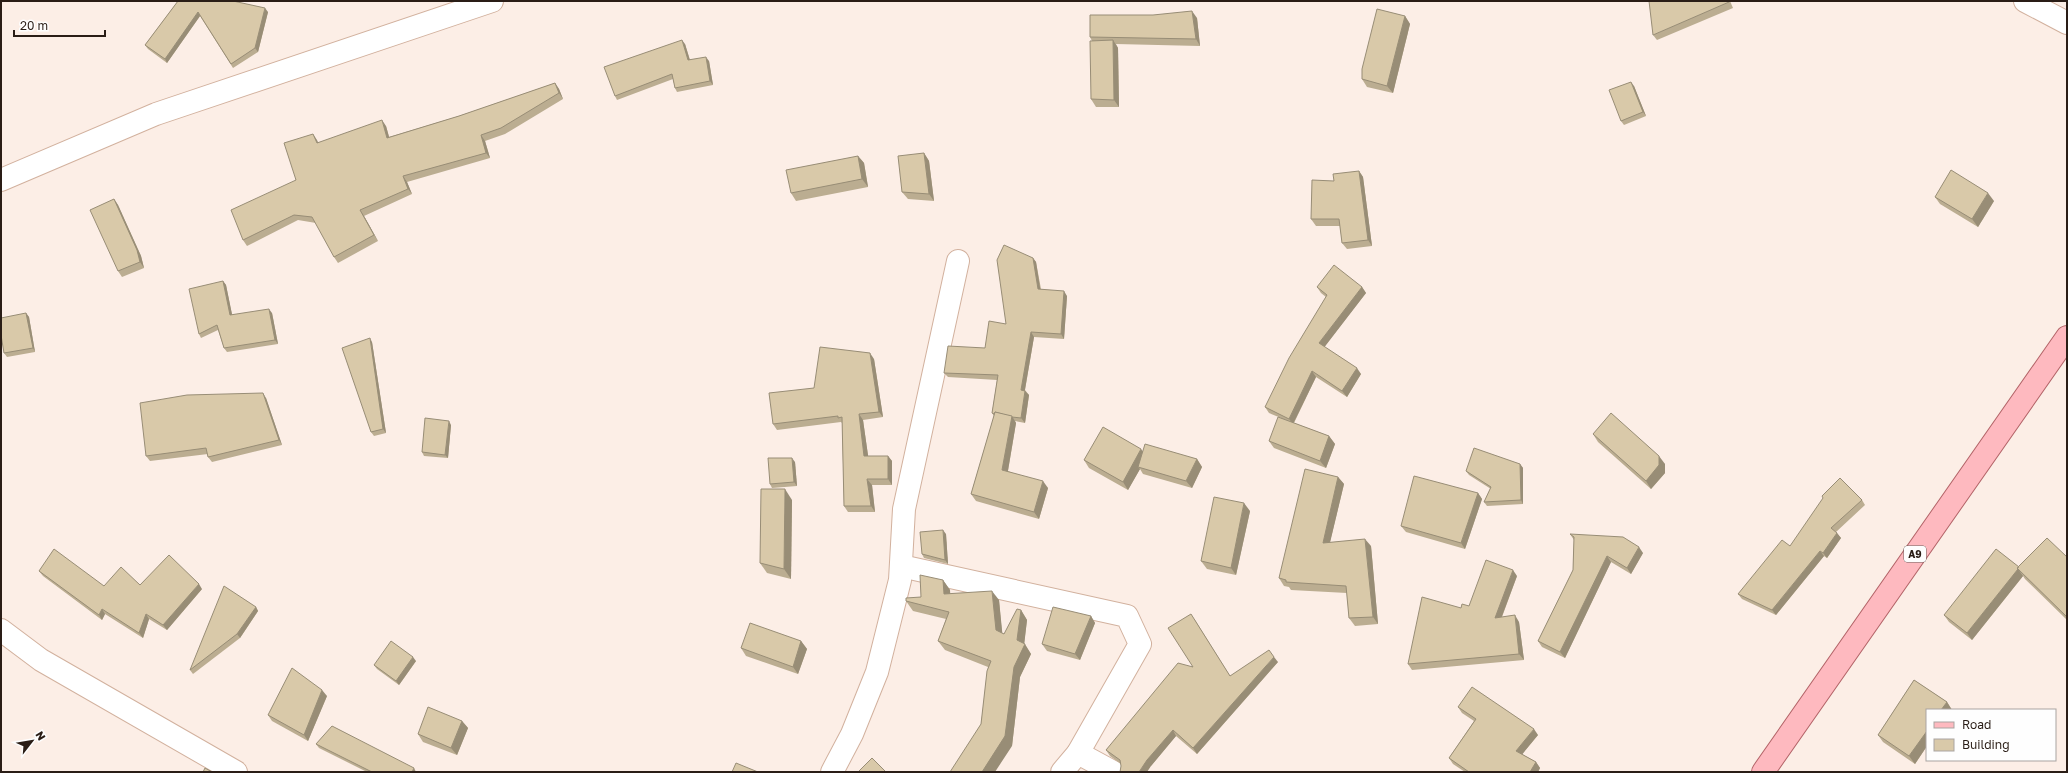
<svg xmlns="http://www.w3.org/2000/svg" width="2068" height="773" viewBox="0 0 2068 773" font-family="'Golos Text',sans-serif">
<style>
.lines{fill:none;stroke-linecap:round;stroke-linejoin:round}
.street-casing{stroke:#d2b19e;stroke-width:24}
.primary-casing{stroke:#b36468;stroke-width:24}
.street{stroke:#fff;stroke-width:22}
.primary{stroke:#feb9bf;stroke-width:22}
.wall{fill:#bbad91}
.shaded-wall{fill:#988d76}
.building{fill:#d9c9a9;stroke:#988d76}
.labels{text-anchor:middle;dominant-baseline:central;stroke-width:3;stroke-linejoin:round;paint-order:stroke}
.shield{fill:#fefefe;stroke:#6a605c;stroke-width:1}
.shield-label{font-size:10px;font-weight:bold;fill:#2a1d16}
</style>
<rect width="100%" height="100%" fill="#fceee6"/>
<g class="lines">
<g class="street-casing">
<g id="street">
<polyline points="2025,1 2067,23"/>
<polyline points="1,180 156,114 492,1"/>
<polyline points="901,566 1127,616 1140,644 1078,753 1062,772"/>
<polyline points="1,630 41,660 236,772"/>
<polyline points="1078,753 1113,772"/>
<polyline points="832,772 852,734 877,672 900,580 904,509 958,261"/>
</g>
</g>
<g class="primary-casing">
<polyline id="primary" points="1763,772 2067,337"/>
</g>
<use href="#street" class="street"/>
<use href="#primary" class="primary"/>
</g>
<g class="wall">
<polygon points="178,1 268,12 258,52 233,68 200,16 167,63 148,49 145,45"/>
<polygon points="1730,1 1733,8 1657,40 1653,35"/>
<polygon points="1405,16 1410,24 1393,93 1367,87 1362,79"/>
<polygon points="1197,18 1200,46 1116,44 1118,48 1119,107 1096,107 1091,99 1092,41 1090,37"/>
<polygon points="685,44 690,60 709,61 713,85 677,92 675,88 673,79 617,100 615,96"/>
<polygon points="555,83 559,89 563,99 505,134 485,141 490,158 407,182 412,194 364,216 378,241 338,263 334,257 316,223 298,220 247,246 243,240 296,180 313,134 318,143 386,126 389,137 459,116"/>
<polygon points="1634,86 1646,116 1624,125 1621,121"/>
<polygon points="924,153 929,161 934,201 908,199 902,192"/>
<polygon points="858,156 864,163 868,187 796,201 791,193"/>
<polygon points="1359,171 1363,177 1372,246 1347,249 1342,243 1340,226 1316,226 1311,219"/>
<polygon points="1935,197 1994,201 1978,227 1940,204"/>
<polygon points="114,199 118,205 141,256 144,268 122,277 118,271"/>
<polygon points="1033,258 1036,262 1041,289 1067,296 1064,339 1034,337 1025,390 1029,395 1025,423 1015,421 1016,423 1008,471 1048,488 1039,519 976,501 971,494 994,416 992,413 997,380 948,377 944,373 985,348 1006,324"/>
<polygon points="223,281 226,285 232,315 272,313 278,344 227,352 224,348 218,330 201,338 199,334"/>
<polygon points="1317,287 1362,287 1366,293 1324,347 1361,374 1347,397 1316,377 1294,423 1329,436 1335,444 1326,468 1274,448 1269,441 1281,418 1269,413 1265,407 1326,297 1321,293"/>
<polygon points="26,313 29,317 35,352 7,357 4,353"/>
<polygon points="372,342 386,433 374,436 371,432"/>
<polygon points="874,359 883,417 863,420 868,456 888,456 892,461 892,485 872,485 875,512 848,512 844,506 842,423 841,422 777,430 773,424"/>
<polygon points="266,398 282,445 212,462 208,457 208,454 150,461 146,456"/>
<polygon points="451,425 448,458 424,456 422,452"/>
<polygon points="1593,434 1665,464 1665,473 1651,489 1598,442"/>
<polygon points="1143,451 1197,459 1202,467 1192,488 1143,474 1140,469 1128,490 1089,468 1084,460"/>
<polygon points="795,462 797,486 772,488 770,484"/>
<polygon points="1520,464 1523,468 1523,504 1487,506 1484,502 1491,489 1469,475 1466,471"/>
<polygon points="1338,477 1344,484 1330,542 1371,546 1378,624 1355,626 1349,618 1347,593 1291,590 1289,587 1284,586 1279,578"/>
<polygon points="1478,493 1482,499 1465,549 1406,532 1401,526"/>
<polygon points="792,500 791,579 767,573 760,563"/>
<polygon points="1862,500 1865,505 1836,532 1841,538 1827,558 1824,556 1776,615 1742,599 1738,594 1790,546"/>
<polygon points="1250,511 1236,575 1207,569 1201,561"/>
<polygon points="946,534 948,564 924,558 922,554"/>
<polygon points="1570,534 1643,553 1631,574 1611,562 1565,658 1542,647 1538,641 1573,570 1574,540"/>
<polygon points="2067,557 2067,620 2025,579 2023,576 1972,640 1949,622 1944,615 2019,567"/>
<polygon points="39,571 104,586 140,585 202,589 167,630 149,619 143,638 105,614 102,620 43,576"/>
<polygon points="1517,576 1502,617 1519,622 1524,660 1412,670 1408,664 1461,608 1469,606"/>
<polygon points="943,580 950,590 950,594 999,600 1002,633 1004,634 1021,610 1027,620 1024,644 1031,654 1020,677 1012,746 981,724 988,667 945,650 938,641 946,619 913,611 906,601 921,597"/>
<polygon points="256,607 258,611 240,638 193,674 190,670"/>
<polygon points="1091,616 1095,623 1080,660 1047,651 1042,644"/>
<polygon points="1195,620 1230,676 1278,662 1197,754 1176,736 1151,766 1121,766 1121,764 1110,756 1106,750 1193,667"/>
<polygon points="801,641 807,649 798,674 746,656 741,648"/>
<polygon points="416,661 399,685 377,669 374,665"/>
<polygon points="1914,680 1947,702 1952,710 1927,710 1927,746 1915,764 1883,742 1878,735"/>
<polygon points="327,696 308,741 272,721 268,715"/>
<polygon points="1458,707 1538,735 1522,754 1536,762 1540,768 1538,772 1465,772 1453,764 1449,758 1474,721 1462,713"/>
<polygon points="462,721 468,728 457,755 423,742 418,734"/>
<polygon points="316,744 416,772 367,772 319,748"/>
</g>
<g class="shaded-wall">
<polygon points="265,8 268,12 258,52 255,48"/>
<polygon points="1192,11 1197,18 1200,46 1196,39"/>
<polygon points="198,12 200,16 167,63 165,59"/>
<polygon points="1405,16 1410,24 1393,93 1387,86"/>
<polygon points="682,40 685,44 691,64 688,60"/>
<polygon points="1113,40 1118,48 1119,107 1114,100"/>
<polygon points="706,57 709,61 713,85 710,81"/>
<polygon points="1631,82 1634,86 1646,116 1643,112"/>
<polygon points="555,83 559,89 563,99 559,93"/>
<polygon points="382,120 386,126 391,144 387,138"/>
<polygon points="313,134 317,140 321,149 317,143"/>
<polygon points="481,135 485,141 490,158 486,153"/>
<polygon points="924,153 929,161 934,201 929,194"/>
<polygon points="858,156 864,163 868,187 862,179"/>
<polygon points="1359,171 1363,177 1372,246 1368,240"/>
<polygon points="403,176 407,182 412,194 408,189"/>
<polygon points="1988,193 1994,201 1978,227 1972,219"/>
<polygon points="114,199 118,205 141,256 144,268 140,262"/>
<polygon points="360,210 364,216 378,241 374,235"/>
<polygon points="1033,258 1036,262 1041,294 1038,289"/>
<polygon points="223,281 226,285 233,319 230,315"/>
<polygon points="1362,287 1366,293 1323,349 1319,343"/>
<polygon points="1064,291 1067,296 1064,339 1061,334"/>
<polygon points="269,309 272,313 278,344 275,340"/>
<polygon points="26,313 29,317 35,352 33,348"/>
<polygon points="1031,332 1034,337 1024,395 1021,390"/>
<polygon points="370,338 372,342 386,433 383,429"/>
<polygon points="870,353 874,359 883,417 879,412"/>
<polygon points="1357,368 1361,374 1347,397 1342,391"/>
<polygon points="1312,371 1316,377 1293,424 1289,419"/>
<polygon points="1025,391 1029,395 1025,423 1021,418"/>
<polygon points="263,393 266,398 282,445 279,440"/>
<polygon points="859,414 863,420 869,462 864,456"/>
<polygon points="1012,416 1016,423 1007,476 1002,470"/>
<polygon points="449,421 451,425 448,458 445,455"/>
<polygon points="1329,436 1335,444 1326,468 1320,461"/>
<polygon points="1141,449 1147,457 1138,467 1140,469 1128,490 1123,482"/>
<polygon points="888,456 892,461 892,485 888,479"/>
<polygon points="1659,456 1665,464 1665,473 1651,489 1646,481"/>
<polygon points="792,458 795,462 797,486 794,482"/>
<polygon points="1197,459 1202,467 1192,488 1186,481"/>
<polygon points="1520,464 1523,468 1523,504 1521,500"/>
<polygon points="1338,477 1344,484 1328,551 1323,543"/>
<polygon points="867,479 872,485 875,512 871,506"/>
<polygon points="1043,481 1048,488 1039,519 1034,512"/>
<polygon points="785,489 792,500 791,579 784,569"/>
<polygon points="1478,493 1482,499 1465,549 1461,543"/>
<polygon points="1244,503 1250,511 1236,575 1231,568"/>
<polygon points="943,530 946,534 948,564 945,560"/>
<polygon points="1837,533 1841,538 1827,558 1823,553"/>
<polygon points="1365,539 1371,546 1378,624 1373,617"/>
<polygon points="1639,547 1643,553 1631,574 1627,568"/>
<polygon points="1820,551 1824,556 1776,615 1772,610"/>
<polygon points="1607,556 1611,562 1565,658 1560,652"/>
<polygon points="2018,569 2023,576 1972,640 1967,633"/>
<polygon points="1513,570 1517,576 1499,624 1495,618"/>
<polygon points="943,580 950,590 951,604 944,594"/>
<polygon points="199,584 202,589 167,630 163,625"/>
<polygon points="992,591 999,600 1003,640 996,630"/>
<polygon points="256,607 258,611 240,638 237,634"/>
<polygon points="102,609 105,614 102,620 99,615"/>
<polygon points="1021,610 1027,620 1024,646 1025,644 1031,654 1020,677 1012,746 995,772 982,772 1017,640"/>
<polygon points="146,614 149,619 143,638 139,633"/>
<polygon points="1515,615 1519,622 1524,660 1519,654"/>
<polygon points="1091,616 1095,623 1080,660 1075,654"/>
<polygon points="801,641 807,649 798,674 793,667"/>
<polygon points="413,657 416,661 399,685 396,681"/>
<polygon points="1274,657 1278,662 1197,754 1193,748"/>
<polygon points="322,690 327,696 308,741 304,735"/>
<polygon points="1947,702 1952,710 1941,710"/>
<polygon points="462,721 468,728 457,755 451,748"/>
<polygon points="1534,729 1538,735 1520,757 1516,751"/>
<polygon points="1173,730 1176,736 1151,766 1147,772 1139,772 1147,760"/>
<polygon points="1927,731 1927,746 1915,764 1909,756"/>
<polygon points="1536,762 1540,768 1538,772 1530,772"/>
<polygon points="414,768 416,772 412,772"/>
</g>
<g class="building">
<polygon points="178,1 233,1 265,8 255,48 231,64 198,12 165,59 145,45"/>
<polygon points="1649,1 1728,1 1729,2 1653,35"/>
<polygon points="1377,9 1405,16 1387,86 1362,79 1362,69"/>
<polygon points="1192,11 1196,39 1090,37 1090,15 1153,15"/>
<polygon points="682,40 688,60 706,57 710,81 675,88 672,74 615,96 604,67"/>
<polygon points="1113,40 1114,100 1091,99 1090,41"/>
<polygon points="1631,82 1643,112 1621,121 1609,90"/>
<polygon points="555,83 559,93 501,128 481,135 486,153 403,176 408,189 360,210 374,235 334,257 312,217 294,215 243,240 231,210 296,180 284,143 313,134 317,143 382,120 387,138 459,116"/>
<polygon points="924,153 929,194 902,192 898,156"/>
<polygon points="858,156 862,179 791,193 786,170"/>
<polygon points="1951,170 1988,193 1972,219 1935,197"/>
<polygon points="1359,171 1368,240 1342,243 1339,219 1311,219 1312,180 1334,181 1333,174"/>
<polygon points="114,199 137,250 140,262 118,271 90,210"/>
<polygon points="1004,245 1033,258 1038,289 1064,291 1061,334 1031,332 1021,390 1025,391 1021,418 1012,417 995,412 994,414 992,413 998,375 944,373 948,346 985,348 989,321 1006,324 997,260"/>
<polygon points="1334,265 1362,287 1319,343 1357,368 1342,391 1312,371 1289,419 1265,407 1289,358 1327,295 1317,287"/>
<polygon points="223,281 230,315 269,309 275,340 224,348 217,325 199,334 189,289"/>
<polygon points="26,313 33,348 4,353 1,335 1,318"/>
<polygon points="370,338 383,429 371,432 342,348"/>
<polygon points="820,347 870,353 879,412 859,414 864,456 888,456 888,479 867,479 871,506 844,506 842,417 838,418 838,416 773,424 769,393 814,388"/>
<polygon points="263,393 279,440 208,457 206,448 146,456 140,403 187,395"/>
<polygon points="995,412 1012,416 1002,470 1043,481 1034,512 971,494"/>
<polygon points="1611,413 1659,456 1659,465 1646,481 1593,434"/>
<polygon points="1278,417 1329,436 1320,461 1269,441"/>
<polygon points="425,418 449,421 445,455 422,452"/>
<polygon points="1103,427 1141,449 1123,482 1084,460"/>
<polygon points="1145,444 1197,459 1186,481 1138,467"/>
<polygon points="1474,448 1520,464 1521,500 1484,502 1491,487 1466,471"/>
<polygon points="768,458 792,458 794,482 770,484"/>
<polygon points="1305,469 1338,477 1323,543 1365,539 1373,617 1349,618 1346,586 1286,582 1286,580 1279,578"/>
<polygon points="1414,476 1478,493 1461,543 1401,526"/>
<polygon points="1840,478 1862,500 1831,528 1837,533 1823,553 1820,551 1772,610 1738,594 1782,540 1790,546 1823,498 1822,496"/>
<polygon points="761,489 785,489 784,569 760,563"/>
<polygon points="1214,497 1244,503 1231,568 1201,561"/>
<polygon points="943,530 945,560 922,554 920,532"/>
<polygon points="1570,534 1623,537 1639,547 1627,568 1607,556 1560,652 1538,641 1573,570 1574,537"/>
<polygon points="2047,538 2067,557 2067,617 2017,568"/>
<polygon points="54,549 104,586 121,567 140,585 169,555 199,584 163,625 146,614 139,633 102,609 99,615 39,571"/>
<polygon points="1996,549 2019,567 2017,568 2018,569 1967,633 1944,615"/>
<polygon points="1486,560 1513,570 1495,618 1515,615 1519,654 1408,664 1422,597 1461,608 1462,604 1469,606"/>
<polygon points="920,575 943,580 944,594 992,591 996,630 1004,634 1017,609 1021,610 1017,640 1025,644 1014,667 1005,736 982,772 950,772 981,724 987,671 991,661 938,641 949,612 906,601 906,598 921,597"/>
<polygon points="224,586 256,607 237,634 190,670"/>
<polygon points="1053,607 1091,616 1075,654 1042,644"/>
<polygon points="1191,614 1230,676 1269,650 1274,657 1193,748 1173,730 1147,760 1139,772 1120,772 1121,766 1120,760 1106,750 1178,663 1193,667 1168,628"/>
<polygon points="750,623 801,641 793,667 741,648"/>
<polygon points="391,641 413,657 396,681 374,665"/>
<polygon points="292,668 322,690 304,735 268,715"/>
<polygon points="1914,680 1947,702 1941,710 1927,710 1927,731 1909,756 1878,735"/>
<polygon points="1472,687 1534,729 1516,751 1536,762 1530,772 1469,772 1449,758 1476,719 1458,707"/>
<polygon points="428,707 462,721 451,748 418,734"/>
<polygon points="332,726 414,768 412,772 372,772 316,744"/>
<polygon points="872,758 886,772 858,772"/>
<polygon points="736,763 758,772 732,772"/>
<polygon points="205,768 212,772 203,772"/>
</g>
<g class="labels">
<rect class="shield" x="1904" y="546" width="22" height="16" rx="3"/>
<g class="shield-label">
<text x="1915" y="554">A9</text>
</g>
</g>
<rect width="2068" height="773" fill="none" stroke="#2a1d16" stroke-width="4"/>
<rect x="1926" y="709" width="130" height="52" fill="#fefefe" stroke="#a9a4a1"/>
<rect x="1934" y="722" width="20" height="6" fill="#feb9bf" stroke="#a9a4a1"/>
<text x="1962" y="729" font-size="12" fill="#2a1d16">Road</text>
<rect x="1934" y="739" width="20" height="12" fill="#d9c9a9" stroke="#a9a4a1"/>
<text x="1962" y="749" font-size="12" fill="#2a1d16">Building</text>
<g transform="translate(32 741) rotate(59)" stroke="#fefefe" stroke-width="3" paint-order="stroke">
<path d="M0-3L7 15L0 10L-7 15Z" fill="#2a1d16"/>
<text y="-6" font-size="11" font-weight="bold" text-anchor="middle" fill="#2a1d16">N</text>
</g>
<path d="M14 30v6h91v-6" fill="none" stroke="#2a1d16" stroke-width="2"/>
<text x="20" y="30" font-size="12" fill="#2a1d16" stroke="#fefefe" stroke-width="3" paint-order="stroke">20 m</text>
</svg>
